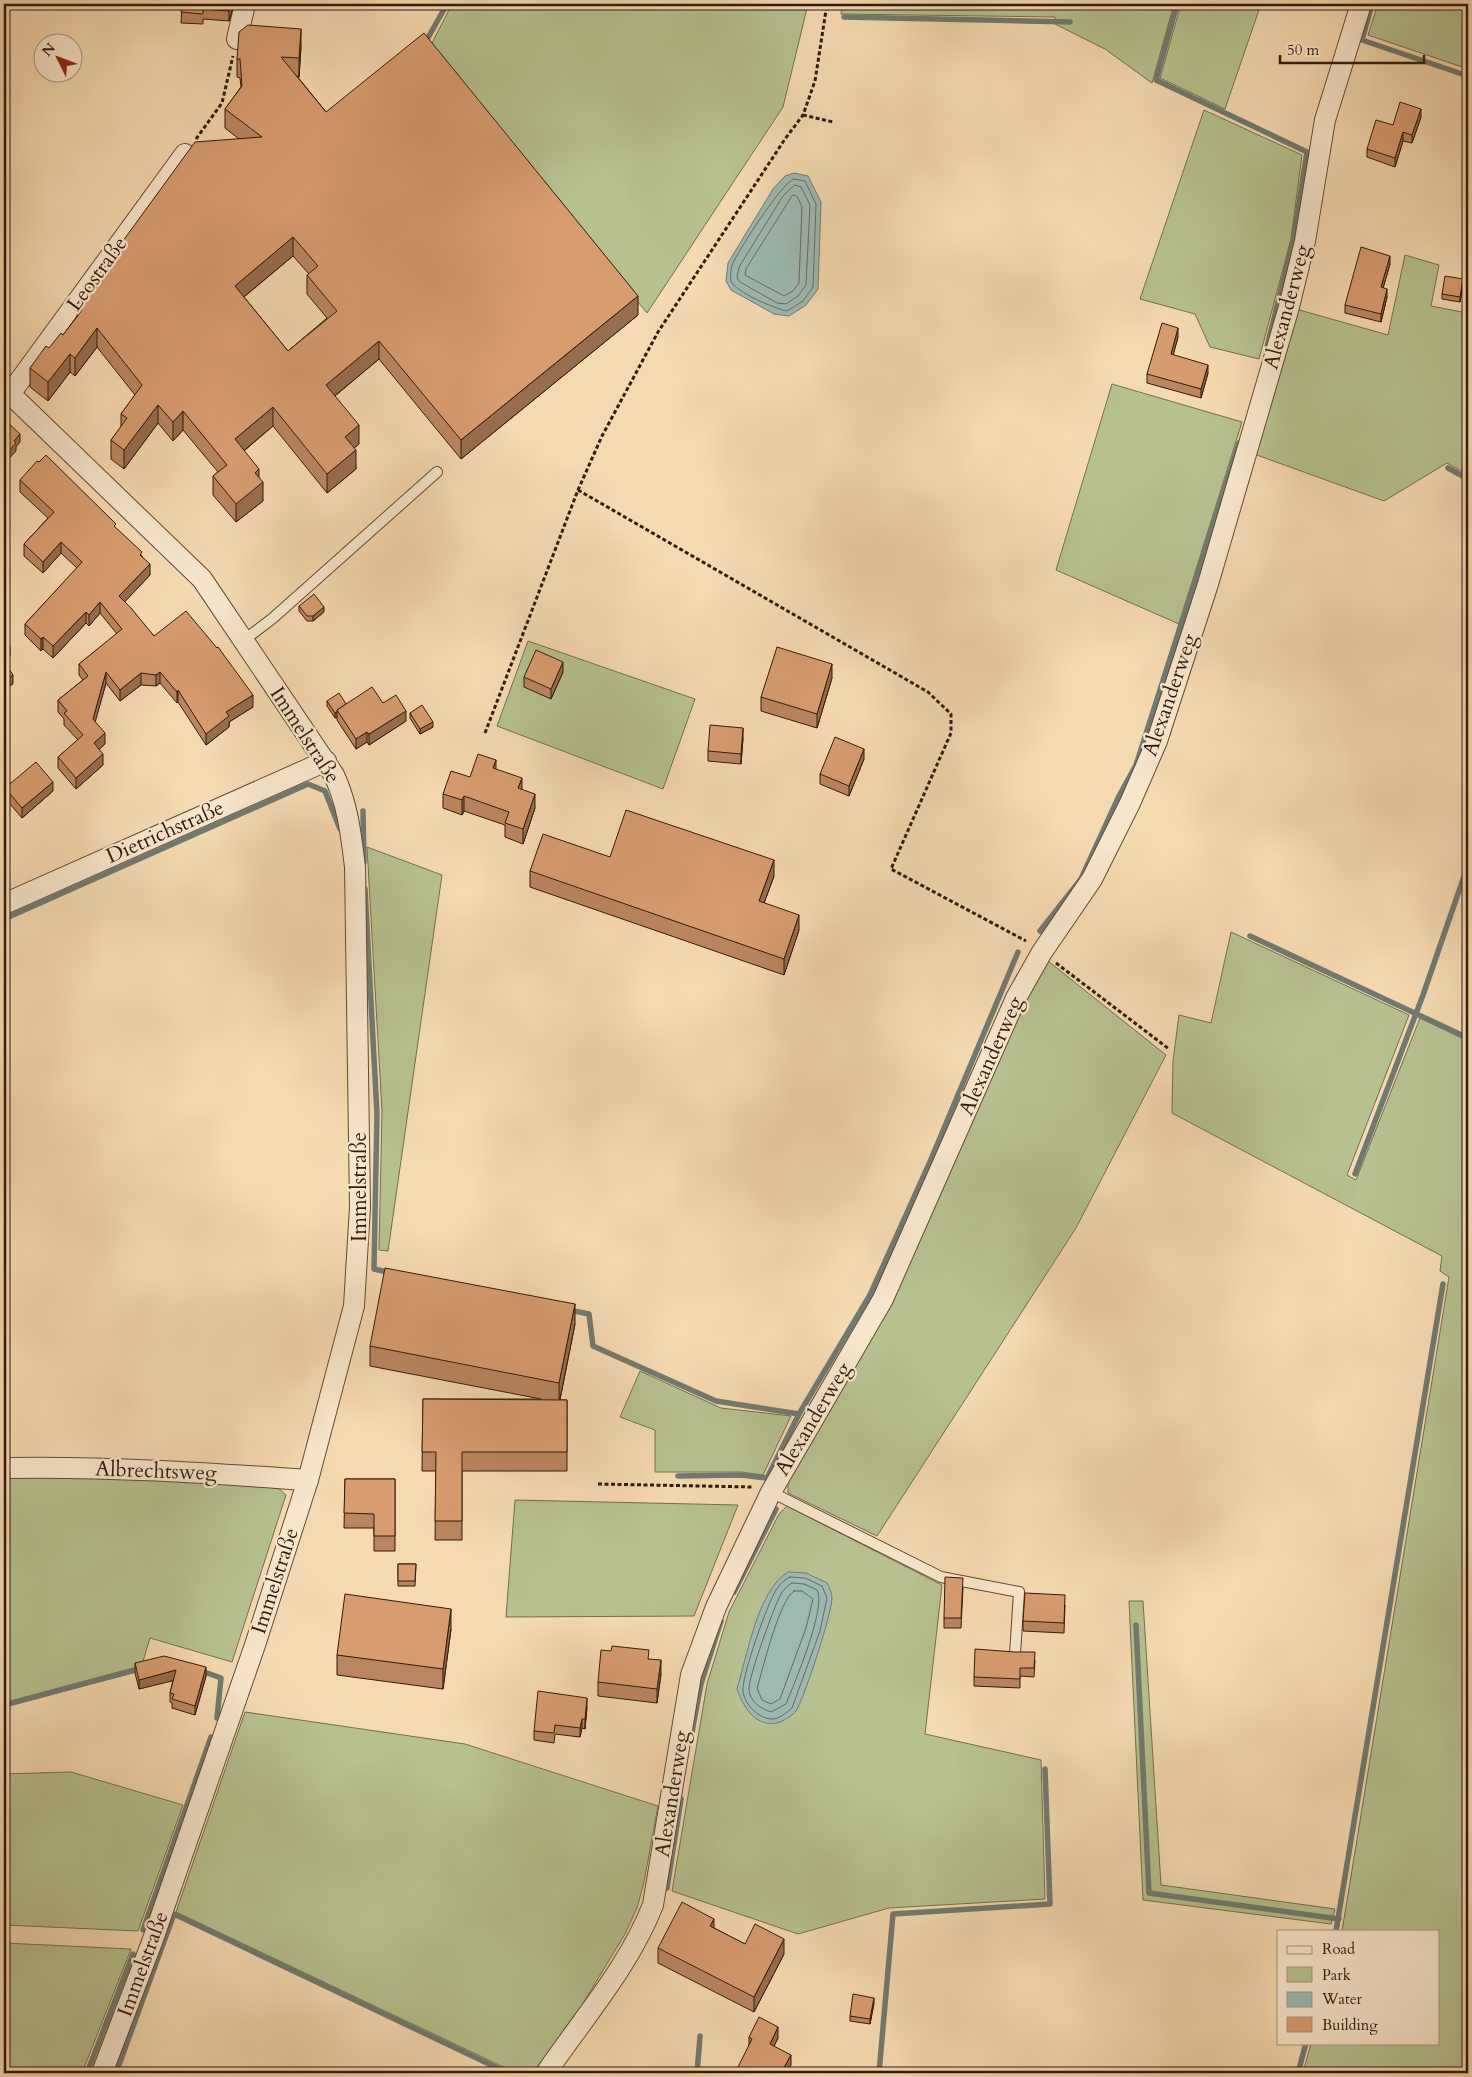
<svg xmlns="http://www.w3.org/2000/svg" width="1472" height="2077" viewBox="0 0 1472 2077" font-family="Cardo,serif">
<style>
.green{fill:#b7c08f;stroke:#746e4e}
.water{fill:#9db9b2;stroke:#727a70}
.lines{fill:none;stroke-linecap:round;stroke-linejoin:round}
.shore{stroke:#676a5f;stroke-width:1}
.stream{stroke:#727a70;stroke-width:5.5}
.lane-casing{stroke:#624a35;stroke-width:12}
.street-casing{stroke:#624a35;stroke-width:22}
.path{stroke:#311b0c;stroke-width:3;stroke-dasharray:4 2.5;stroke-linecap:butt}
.lane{stroke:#f8e6cc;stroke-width:10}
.street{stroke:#f8e6cc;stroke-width:20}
.wall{fill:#ba8661;stroke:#311b0c;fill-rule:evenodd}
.shaded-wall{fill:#976d4f;stroke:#311b0c}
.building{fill:#d89c71;stroke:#311b0c;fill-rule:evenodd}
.labels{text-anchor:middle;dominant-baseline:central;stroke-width:4.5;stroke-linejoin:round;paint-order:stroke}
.street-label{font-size:21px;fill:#311b0c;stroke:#f8e6cc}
</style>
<rect width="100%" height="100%" fill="#f5d9b1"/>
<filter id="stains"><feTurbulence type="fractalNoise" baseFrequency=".004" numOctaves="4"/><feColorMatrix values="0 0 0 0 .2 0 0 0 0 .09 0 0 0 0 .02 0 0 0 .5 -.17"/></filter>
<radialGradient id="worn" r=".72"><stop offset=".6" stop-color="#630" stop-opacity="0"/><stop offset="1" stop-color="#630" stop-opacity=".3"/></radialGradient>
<g class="green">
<polygon points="452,4 808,4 783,107 647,313 430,47"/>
<polygon points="842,4 1174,4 1152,83 1105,49 1055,24 1055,17 841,14"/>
<polygon points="1181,4 1261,4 1225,109 1160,78"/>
<polygon points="1378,4 1468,4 1468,69 1368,35"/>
<polygon points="1204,110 1302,155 1291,239 1259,359 1210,347 1195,314 1140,299"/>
<polygon points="1405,255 1439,265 1431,306 1467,313 1468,309 1468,475 1447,463 1384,501 1254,454 1296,309 1388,335"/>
<polygon points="1112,384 1242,422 1179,624 1056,570"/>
<polygon points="528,641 695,699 663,789 497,726"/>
<polygon points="367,847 442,875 388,1251 379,1250 382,1111"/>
<polygon points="1231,932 1409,1015 1347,1175 1356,1180 1420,1018 1468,1041 1468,2073 1303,2073 1311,2043 1438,2043 1438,1931 1342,1931 1449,1277 1440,1271 1442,1256 1172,1113 1173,1061 1179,1015 1211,1023"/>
<polygon points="1048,961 1166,1055 1076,1228 877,1536 788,1493 788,1471 1021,1002"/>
<polygon points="640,1371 721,1408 791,1416 763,1475 741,1472 655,1472 655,1430 620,1417"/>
<polygon points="4,1474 274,1484 286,1495 232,1662 150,1638 140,1671 4,1707"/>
<polygon points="515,1500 738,1505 694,1616 506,1617"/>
<polygon points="787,1506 942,1585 925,1734 1041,1760 1045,1899 889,1908 798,1934 672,1891 707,1684 729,1612 779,1514"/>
<polygon points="1129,1601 1143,1601 1161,1885 1335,1909 1331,1924 1143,1900"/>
<polygon points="245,1712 465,1744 658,1806 644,1882 637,1908 625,1934 579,2010 536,2073 516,2073 176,1912"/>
<polygon points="71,1772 183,1805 138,1931 4,1925 4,1774"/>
<polygon points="4,1943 131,1949 82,2073 4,2073"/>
</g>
<g class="water">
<polygon points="794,173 808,176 821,202 818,289 806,305 789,316 774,314 731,290 726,281 728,263 773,189 785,176"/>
<path d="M788,1572L806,1573L827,1583C829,1587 832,1593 832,1597C833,1610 804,1699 796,1711C793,1715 785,1720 780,1722C757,1729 744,1709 737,1689C747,1656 758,1590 788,1572Z"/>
</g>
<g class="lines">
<g class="shore">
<path d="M794,179L805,181L816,204L813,287L803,301L787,311C776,309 735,292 731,281C730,277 731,269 732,265C738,251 782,182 794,179Z"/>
<polygon points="795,185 801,187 810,205 806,285 798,296 786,304 777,303 740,282 737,278 739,267 783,196"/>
<polygon points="793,195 797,196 802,207 799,283 793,291 784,296 745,275 746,269"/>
<path d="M790,1577L805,1578L822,1586L827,1598L820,1631L792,1708C786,1713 779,1719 772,1719C758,1719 742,1702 743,1688C744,1670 767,1605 776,1590C780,1584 784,1580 790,1577Z"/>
<path d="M792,1583L804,1584L817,1590C827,1607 794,1684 786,1704L771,1712C761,1709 749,1701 749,1689C749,1675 774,1607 781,1594C784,1589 787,1586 792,1583Z"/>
<path d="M794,1591H802L813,1599L806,1628L780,1699L771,1704L762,1700L757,1688C763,1669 779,1600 794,1591Z"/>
</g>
<g class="stream">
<polyline points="1177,4 1156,80 1307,152 1293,241 1266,351"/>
<polyline points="1372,4 1362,40 1468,76"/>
<polyline points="844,17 1070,22"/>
<polyline points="425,43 447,4"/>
<polyline points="1448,468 1468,479"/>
<polyline points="363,811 364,862"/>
<polyline points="365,889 377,1114 374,1269 392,1273"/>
<polyline points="4,919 308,784 325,791 340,829"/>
<polyline points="1040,931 1081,879 1119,796 1136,765 1239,443"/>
<polyline points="1250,936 1468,1038"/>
<polyline points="1355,1174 1423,995 1468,865"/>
<polyline points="569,1310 589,1314 593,1346 716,1401 799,1414"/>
<polyline points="678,1476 741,1475 767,1478 799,1414 870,1295 929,1164 1018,952"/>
<polyline points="734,1592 776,1509"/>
<polyline points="1136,1625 1149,1893 1339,1919"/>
<polyline points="199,1670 221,1678 217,1718"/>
<polyline points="4,1705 142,1668"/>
<polyline points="690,1743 701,1684 721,1621"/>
<polyline points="667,1888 681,1799"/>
<polyline points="143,1930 211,1737"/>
<polyline points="1336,1931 1443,1284"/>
<polyline points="87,2073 133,1954"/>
<polyline points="116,2073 174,1914 508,2073"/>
<polyline points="697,2073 700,2036"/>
<polyline points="879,2073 893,1914 1050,1904 1045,1769"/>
<polyline points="1298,2073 1306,2043"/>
</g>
<g class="lane-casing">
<g id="lane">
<polyline points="243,641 273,618 437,472"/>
<polyline points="771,1492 941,1577 1019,1592 1015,1654"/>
</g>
</g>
<g class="street-casing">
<g id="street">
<polyline points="237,39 245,4"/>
<path d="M4,388L202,579L334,775C348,805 351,835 355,867L360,1207L354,1306L308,1480L255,1645L152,1942L102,2073"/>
<polyline points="10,394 185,154"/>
<polyline points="4,904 326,761"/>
<path d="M4,1468C105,1466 207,1473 308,1480"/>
<path d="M546,2073C584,2017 628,1968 653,1905L691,1675L716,1607L771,1492L883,1299L1016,998L1042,952L1092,879L1130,803L1157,741L1208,584L1289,307L1305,241L1325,120L1361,4"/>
</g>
</g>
<g class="path">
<polyline points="803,115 833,122"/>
<polyline points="196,139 222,103 233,56"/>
<polyline points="578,490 928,692 951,714 951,733 891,869 1026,941"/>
<polyline points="485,733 578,490 602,436 658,332 785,139 803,115 815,81 827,4"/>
<polyline points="1056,963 1169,1049"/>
<polyline points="598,1484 753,1487"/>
</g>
<use href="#lane" class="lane"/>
<use href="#street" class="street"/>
</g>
<g class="wall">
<polygon points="182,4 234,4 229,21 203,19 203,24 181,23"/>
<path d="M301,47L299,77L297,76L326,112L638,315L461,459L379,359L335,396L359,444L354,448L356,469L327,493L273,426L244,451L259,478L263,501L236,522L213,495V476L218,472L183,430L173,441L158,423L124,469L111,459V440L121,427V414L135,395L97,347L75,376L70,372L48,401L30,387V368L63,335L77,316V304L239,139L225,128V109L241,87L240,78L237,77V59ZM293,256L309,274L307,275V294L327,318L288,351L244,297Z"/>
<polygon points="1421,117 1412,143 1403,141 1395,167 1367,157 1367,149 1393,125"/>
<polygon points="1390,264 1383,288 1387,297 1381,322 1345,313 1345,305"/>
<polygon points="1463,284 1460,302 1442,299 1442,294"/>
<polygon points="1178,337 1173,355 1208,373 1201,398 1147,383 1147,374"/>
<polygon points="20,480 116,528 142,556 150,575 124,602 154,636 253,707 229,722 229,727 206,745 178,702 177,703 160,683 156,686 141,685 120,701 106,683 95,721 105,744 99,749 103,765 76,789 58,768 58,757 78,740 64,725 64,719 58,712 58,700 83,680 79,675 79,664 117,634 100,613 89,626 86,623 53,658 43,649 41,651 25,635 25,624 77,568 61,553 43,573 24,556 24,544 48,518 20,492"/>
<polygon points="299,606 324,612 313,621 307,621 299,611"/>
<polygon points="563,672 551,699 524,687 524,677"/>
<polygon points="832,678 817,728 761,711 761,697"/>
<polygon points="327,701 346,704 383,703 406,721 369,745 367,742 356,749 337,720 337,717 335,718 327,706"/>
<polygon points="410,713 433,727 420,734 410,718"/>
<polygon points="743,738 741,764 708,761 708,751"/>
<polygon points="864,759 849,796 820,784 820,774"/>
<polygon points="496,769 522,790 535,808 523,844 505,837 505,825 464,811 462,815 443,808 443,794 470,777"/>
<polygon points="5,788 53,791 22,818 5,798"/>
<polygon points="610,857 774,876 764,903 799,930 784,975 530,887 530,871"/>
<polygon points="575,1324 560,1400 567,1400 567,1471 462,1471 462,1540 435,1540 436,1471 422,1471 423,1399 541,1399 370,1366 370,1346"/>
<polygon points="345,1479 395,1479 395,1551 374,1551 374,1528 344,1528"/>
<polygon points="398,1564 416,1564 415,1586 398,1586"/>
<polygon points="963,1588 961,1628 944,1628 944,1618"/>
<polygon points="1065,1605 1064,1633 1023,1631 1023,1621"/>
<polygon points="451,1629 443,1689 337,1675 337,1655"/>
<polygon points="649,1659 661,1674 657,1703 598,1696 598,1682"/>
<polygon points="1035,1660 1034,1677 1020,1676 1020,1688 974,1686 974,1677"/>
<polygon points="135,1663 206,1676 195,1715 172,1708 172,1703 170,1702 170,1693 173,1680 139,1689 135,1673"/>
<polygon points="587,1707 585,1729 582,1728 580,1737 555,1734 554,1743 534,1740 534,1731"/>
<polygon points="714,1928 745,1944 784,1954 754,2012 658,1963 658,1948"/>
<polygon points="874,2003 870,2024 850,2021 850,2016"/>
<polygon points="749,2037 778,2038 774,2046 791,2065 749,2046"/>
</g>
<g class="shaded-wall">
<polygon points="231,4 234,4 229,21 229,11"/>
<polygon points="301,29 301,47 299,77 299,58"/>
<polygon points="1421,109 1421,117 1412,143 1412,135"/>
<polygon points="1403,132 1403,141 1395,167 1395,158"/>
<polygon points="293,237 293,256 235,304 235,286"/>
<polygon points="1390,256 1390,264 1381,295 1381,287"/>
<polygon points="8,277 8,286 4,290 4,281"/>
<polygon points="1463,279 1463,284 1460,302 1460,297"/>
<polygon points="1387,289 1387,297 1381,322 1381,314"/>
<polygon points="638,296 638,315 461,459 461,440"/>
<polygon points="97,328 97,347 75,376 75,358"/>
<polygon points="1178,328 1178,337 1171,363 1171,354"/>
<polygon points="379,341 379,359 326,403 326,385"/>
<polygon points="70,354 70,372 48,401 48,382"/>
<polygon points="1208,365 1208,373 1201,398 1201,389"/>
<polygon points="158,405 158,423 124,469 124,450"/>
<polygon points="273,407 273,426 235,458 235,439"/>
<polygon points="183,411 183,430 173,441 173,422"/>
<polygon points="359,425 359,444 345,456 345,437"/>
<polygon points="20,434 20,442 16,447 16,451 4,464 4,456 14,441"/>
<polygon points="356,450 356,469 327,493 327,474"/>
<polygon points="259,469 259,485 263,482 263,501 236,522 236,504 255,473"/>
<polygon points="61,542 61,553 43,573 43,562"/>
<polygon points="150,564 150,575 119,608 119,596"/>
<polygon points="100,602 100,613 89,626 89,615"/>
<polygon points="324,607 324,612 313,621 313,616"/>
<polygon points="86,612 86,623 53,658 53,646"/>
<polygon points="43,637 43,649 41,651 41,639"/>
<polygon points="10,647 10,656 4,660 4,651"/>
<polygon points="563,662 563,672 551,699 551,689"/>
<polygon points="832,664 832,678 817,728 817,714"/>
<polygon points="106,672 106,683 93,730 93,719"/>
<polygon points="160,672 160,683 156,686 156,675"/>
<polygon points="141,673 141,685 120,701 120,690"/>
<polygon points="13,675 13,684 4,690 4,681"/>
<polygon points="178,690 178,702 177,703 177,692"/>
<polygon points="253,695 253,707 229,722 229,727 206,745 206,734 226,712"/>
<polygon points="406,711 406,721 369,745 369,734"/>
<polygon points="337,712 337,717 335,718 335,713"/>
<polygon points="433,722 433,727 420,734 420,729"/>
<polygon points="743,728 743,738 741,764 741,754"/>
<polygon points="367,732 367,742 356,749 356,739"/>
<polygon points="105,733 105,744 94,754 94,743"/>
<polygon points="864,749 864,759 849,796 849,786"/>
<polygon points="103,754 103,765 76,789 76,778"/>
<polygon points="496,760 496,774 493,768"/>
<polygon points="522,778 522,792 518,788"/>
<polygon points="53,782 53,791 22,818 22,808"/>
<polygon points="535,794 535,808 523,844 523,829"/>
<polygon points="464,796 464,811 462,815 462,800"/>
<polygon points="774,860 774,876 759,917 759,901"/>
<polygon points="799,915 799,930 784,975 784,959"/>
<polygon points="575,1304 575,1324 559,1403 559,1383"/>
<polygon points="451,1609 451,1629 443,1689 443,1669"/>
<polygon points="661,1660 661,1674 657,1703 657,1689"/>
<polygon points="206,1667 206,1676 195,1715 195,1706"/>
<polygon points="176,1670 176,1680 139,1689 139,1680"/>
<polygon points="587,1698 587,1707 585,1729 585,1719"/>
<polygon points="582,1719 582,1728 580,1737 580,1728"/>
<polygon points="714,1919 714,1933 710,1926"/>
<polygon points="784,1939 784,1954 754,2012 754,1997"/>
<polygon points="874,1998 874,2003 870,2024 870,2019"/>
<polygon points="778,2027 778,2038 770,2054 770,2044"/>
<polygon points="791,2055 791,2065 786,2073 781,2073"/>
</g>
<g class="building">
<polygon points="182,4 231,4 229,11 203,9 203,14 181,12"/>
<path d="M248,25L301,29L299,58L281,57L326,112L424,33L638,296L461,440L379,341L326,385L359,425L345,437L356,450L327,474L273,407L235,439L259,469L255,473L263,482L236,504L213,476L227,465L183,411L173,422L158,405L124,450L111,440L127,418L121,414L142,385L97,328L75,358L70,354L48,382L30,368L46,346L49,348L61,333L63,335L82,310L77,304L195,142L262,137L225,109L242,86L240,59H237L239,32ZM293,237L318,266L307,275L337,311L288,351L235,286Z"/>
<polygon points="1400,102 1421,109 1412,135 1403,132 1395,158 1367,149 1376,120 1393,125"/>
<polygon points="1361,247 1390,256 1381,287 1387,289 1381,314 1345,305"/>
<polygon points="4,273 8,277 4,281"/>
<polygon points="1445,276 1463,279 1460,297 1442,294"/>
<polygon points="1162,323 1178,328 1171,354 1208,365 1201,389 1147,374"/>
<polygon points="4,419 20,434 14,441 16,443 4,456"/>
<polygon points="46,455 116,524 114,526 142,552 140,555 150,564 119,596 131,608 154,636 186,611 217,648 218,647 253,695 226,712 229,716 206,734 178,690 177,692 160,672 156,675 141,673 120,690 106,672 93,719 105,733 94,743 103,754 76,778 58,757 83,735 64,713 67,711 58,700 88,676 79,664 122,629 100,602 89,615 86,612 53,646 43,637 41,639 25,624 82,562 61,542 43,562 24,544 54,512 20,480 37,461 39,462"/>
<polygon points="314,594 324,607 313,616 307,616 299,606"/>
<polygon points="4,638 10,647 4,651"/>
<polygon points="777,647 832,664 817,714 761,697"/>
<polygon points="536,650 563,662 551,689 524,677"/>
<polygon points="4,662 13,675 4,681"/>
<polygon points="372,687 383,703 396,695 406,711 369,734 367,732 356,739 337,710"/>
<polygon points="339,693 346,704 337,710 337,712 335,713 327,701"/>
<polygon points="422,705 433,722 420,729 410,713"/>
<polygon points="710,725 743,728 741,754 708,751"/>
<polygon points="835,737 864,749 849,786 820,774"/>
<polygon points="478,754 496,760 493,768 522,778 518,788 535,794 523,829 505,823 509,812 464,796 462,800 443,794 451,771 470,777"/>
<polygon points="36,762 53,782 22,808 5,788"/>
<polygon points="626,810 774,860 759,901 799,915 784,959 530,871 543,834 610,857"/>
<polygon points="385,1268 575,1304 559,1383 370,1346"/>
<polygon points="423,1399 567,1400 567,1452 462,1452 462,1521 435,1521 436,1452 422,1452"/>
<polygon points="345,1479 395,1479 395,1536 374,1536 374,1514 344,1513"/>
<polygon points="398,1564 416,1564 415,1581 398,1581"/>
<polygon points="945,1577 963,1578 961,1618 944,1618"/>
<polygon points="1025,1593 1065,1595 1064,1623 1023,1621"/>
<polygon points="345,1594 451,1609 443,1669 337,1655"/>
<polygon points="612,1646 649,1650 648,1659 661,1660 657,1689 598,1682 601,1650 611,1651"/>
<polygon points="975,1649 1015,1652 1035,1652 1034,1668 1020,1668 1020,1679 974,1677"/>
<polygon points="164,1656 206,1667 195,1706 172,1699 174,1694 170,1693 176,1670 139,1680 135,1663"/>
<polygon points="538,1691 587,1698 585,1719 582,1719 580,1728 555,1725 554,1733 534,1731"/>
<polygon points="682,1902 714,1919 710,1926 745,1944 755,1924 784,1939 754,1997 658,1948"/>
<polygon points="853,1994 874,1998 870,2019 850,2016"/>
<polygon points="759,2017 778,2027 770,2044 791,2055 781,2073 735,2073 752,2039 749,2037"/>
</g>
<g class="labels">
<g class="street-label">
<text transform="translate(97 274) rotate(-54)">Leostraße</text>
<text transform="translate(1287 307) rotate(-75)">Alexanderweg</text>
<text transform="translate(1170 695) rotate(-71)">Alexanderweg</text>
<text transform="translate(305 735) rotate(57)">Immelstraße</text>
<text transform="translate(165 832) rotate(-24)">Dietrichstraße</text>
<text transform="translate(991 1056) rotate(-66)">Alexanderweg</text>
<text transform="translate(359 1187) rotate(-90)">Immelstraße</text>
<text transform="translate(813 1419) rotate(-59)">Alexanderweg</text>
<text transform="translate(156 1471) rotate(2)">Albrechtsweg</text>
<text transform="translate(275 1581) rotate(-72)">Immelstraße</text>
<text transform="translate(672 1794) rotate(-81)">Alexanderweg</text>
<text transform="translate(143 1964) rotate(-70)">Immelstraße</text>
</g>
</g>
<rect width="1472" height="2077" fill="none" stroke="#f5d9b1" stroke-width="20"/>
<rect x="5" y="5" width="1462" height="2067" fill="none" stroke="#311b0c" stroke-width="2.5"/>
<rect x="10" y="10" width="1452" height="2057" fill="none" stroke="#311b0c"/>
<rect x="1277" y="1930" width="162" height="115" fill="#f8e6cc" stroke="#a8957f"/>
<rect x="1287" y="1946" width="25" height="8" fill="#f8e6cc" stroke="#a8957f"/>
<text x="1322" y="1954" font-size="15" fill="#311b0c">Road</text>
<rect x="1287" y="1967" width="25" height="15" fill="#b7c08f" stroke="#a8957f"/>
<text x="1322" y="1980" font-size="15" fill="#311b0c">Park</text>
<rect x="1287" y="1992" width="25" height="15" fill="#9db9b2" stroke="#a8957f"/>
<text x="1322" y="2004" font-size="15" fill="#311b0c">Water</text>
<rect x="1287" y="2017" width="25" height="15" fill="#d89c71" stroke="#a8957f"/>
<text x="1322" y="2030" font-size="15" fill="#311b0c">Building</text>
<g transform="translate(58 58) rotate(312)"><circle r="24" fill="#f8e6cc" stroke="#a8957f"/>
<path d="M0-4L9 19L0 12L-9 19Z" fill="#8f2418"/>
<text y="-8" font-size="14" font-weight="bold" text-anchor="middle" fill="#311b0c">N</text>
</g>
<path d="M1280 55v8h144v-8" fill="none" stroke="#311b0c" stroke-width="2.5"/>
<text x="1287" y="55" font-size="15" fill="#311b0c" stroke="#f8e6cc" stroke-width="4" paint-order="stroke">50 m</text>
<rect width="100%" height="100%" filter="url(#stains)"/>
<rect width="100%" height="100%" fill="url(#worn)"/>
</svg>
